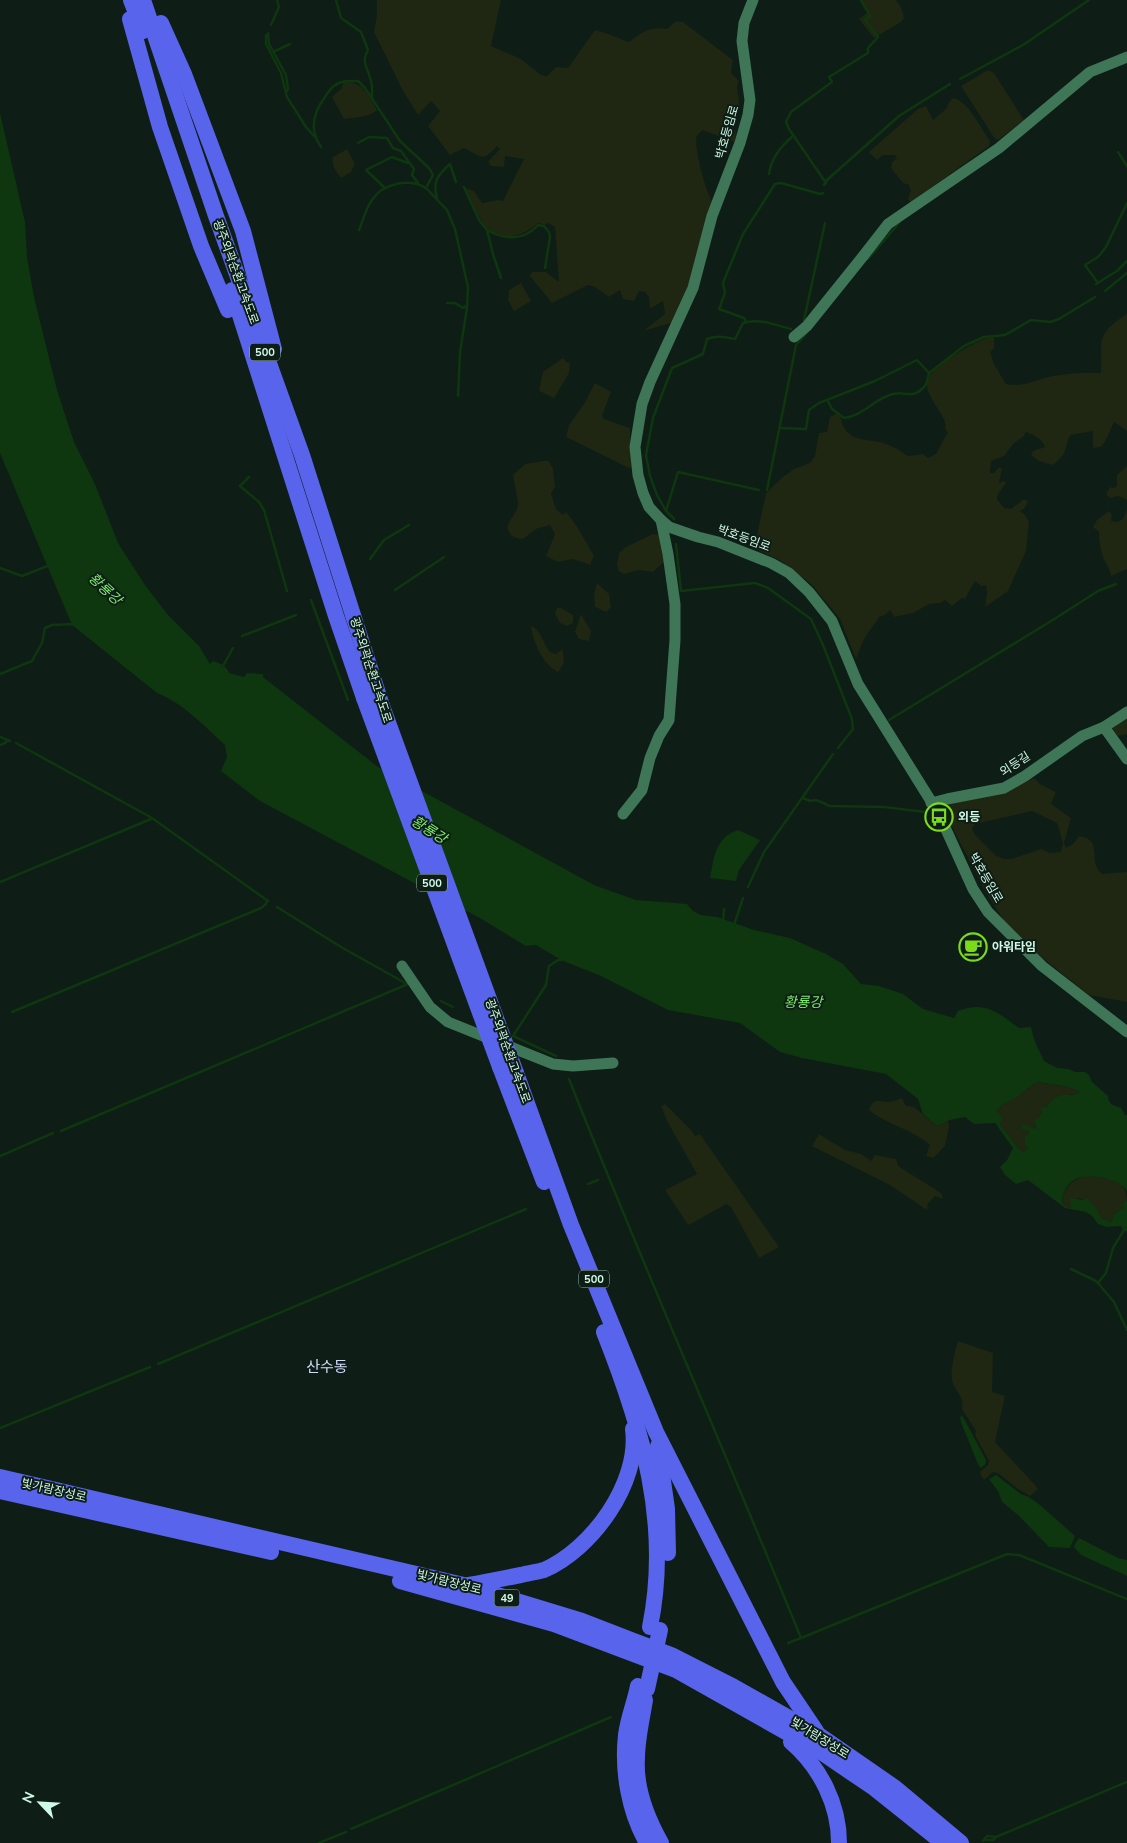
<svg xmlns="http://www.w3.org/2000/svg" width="1127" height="1843" viewBox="0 0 1127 1843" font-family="'Nunito Sans','Noto Sans KR',sans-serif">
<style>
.green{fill:#1f2612;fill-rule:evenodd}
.water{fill:#0e360f;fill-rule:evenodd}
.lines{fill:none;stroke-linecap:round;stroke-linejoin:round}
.stream{stroke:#0e360f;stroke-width:2.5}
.minor{stroke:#3e7657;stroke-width:11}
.highway{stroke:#5864eb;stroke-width:16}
.highway-bridge{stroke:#5864eb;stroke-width:16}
.labels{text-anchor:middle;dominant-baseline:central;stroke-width:4;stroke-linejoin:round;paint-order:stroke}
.shield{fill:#0e1d16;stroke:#95b7a7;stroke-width:1}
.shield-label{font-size:11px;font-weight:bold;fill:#cff9e5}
.street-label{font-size:12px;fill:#cff9e5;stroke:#0e1d16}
.poi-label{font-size:12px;font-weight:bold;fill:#cff9e5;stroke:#0e1d16;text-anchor:start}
.water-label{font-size:14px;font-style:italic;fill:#7ced69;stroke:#0e1d16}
.quarter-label{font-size:15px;fill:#d1dbfa;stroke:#0e1d16}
</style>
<rect width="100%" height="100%" fill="#0e1d16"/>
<g class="green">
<path d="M377,0H501L491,46L521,59L541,75L547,76L556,67L568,68L595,30L608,34L629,42C642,32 650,26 667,29L676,21L683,22L733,60L731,73L739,81C735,89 739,93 739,101C740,111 736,120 732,129L736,131L735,142L702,130C701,132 698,134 697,136C693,145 706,192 712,201L692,274L676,320L671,323L643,331L665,314L663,301L650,309L649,297L645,292L639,291L634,301L623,299L620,290L609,297L595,287L588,285L552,303L530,276L532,272H546L559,282L555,227L548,223L545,225L538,223C526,235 502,243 488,229C478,219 471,202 466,188L474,191L482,203L498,200L503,201L524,159L505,156L504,167L491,166L488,162L500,149L497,146C482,163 482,157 464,148L450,155L428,126L440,111L431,101L418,115L403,91L374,32L377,14Z"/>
<polygon points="859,0 896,0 901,7 904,18 901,22 874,38 859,19 867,13"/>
<polygon points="988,70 994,73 1024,120 998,140 995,139 961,86"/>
<path d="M348,82C364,83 369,97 377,110C369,118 355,117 344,119L332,97L342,88L343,83Z"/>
<path d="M953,98C968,100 981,129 990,141L989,146L910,203L908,198L911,191L909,185L903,183L891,168L892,162L897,158L895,155H883L877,160L869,152L918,109L926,106L933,120L946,109L950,101Z"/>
<path d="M347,149L355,164L351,172L341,178C336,171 331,165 333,157Z"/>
<polygon points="521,283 531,301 514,311 508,300 509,290"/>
<path d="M1127,314V431L1114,422L1105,442L1100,447L1093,448V431L1070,435C1064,450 1068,453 1053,465L1039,461L1031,455L1033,451L1045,447C1042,439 1034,435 1026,432L1024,436L1013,444L1004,456L991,461L990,473H994L999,467L1002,469L999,483L1005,481L1006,483L998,494L997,499L1004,508L1011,509L1024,499L1028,502L1024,509L1020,511L1026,516L1029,522L1026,551L1008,591L985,607L987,594L986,585L981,586L975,581L965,599L962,598L952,606L945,600L940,603L929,604L913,613L894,617L890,610L885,615L879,617C874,626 868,631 864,640C860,646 859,653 856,659L840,619L812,585L781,561L754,548L766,493L784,476L794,469L810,463L815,456L819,433L827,432L830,417L839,412C841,417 841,423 844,427C851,441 866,439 879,442C890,444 899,450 908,456L923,454L928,458L936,454L948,432L946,431C945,428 946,425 945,423C944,415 926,395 927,385C927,382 929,377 931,374C938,364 982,335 994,337V348L990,352L994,364L1006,384C1022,388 1038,379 1053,376C1069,373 1085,372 1101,373C1102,341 1095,334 1127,314Z"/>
<polygon points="563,358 566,362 570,363 569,373 554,398 539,391 543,372"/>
<polygon points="595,383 611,392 602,416 604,419 630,428 631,469 566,437 569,425 584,404"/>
<path d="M544,461H549L553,469L555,487L551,493L556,509L563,515L566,512L578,528L594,556L590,565L573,559L558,562L546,556L555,534L550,525L536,529L523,539C514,538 509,536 507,526L517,509L518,503L513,475L525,464Z"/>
<polygon points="1127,466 1127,500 1118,496 1110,498 1106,494 1110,487 1114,488 1117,486 1117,475"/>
<path d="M1127,510V569L1111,576C1109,567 1106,564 1103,557C1100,549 1099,540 1099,532L1093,527L1097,520L1109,511L1112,515L1111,521L1117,522L1123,519Z"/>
<polygon points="653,534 660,535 664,562 653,572 638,570 624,574 619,571 617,564 619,553 626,547"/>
<polygon points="597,583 609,594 611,607 606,612 595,607 594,595"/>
<polygon points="557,608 561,608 573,615 573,623 567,626 560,623 555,614"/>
<polygon points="581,614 591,631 589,641 579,639 575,632"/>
<path d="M531,626C542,630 543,644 550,652L556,654L562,649C565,660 565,664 558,672C543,665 533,642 531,626Z"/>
<polygon points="1127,716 1127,734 1118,736 1112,731 1113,725"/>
<path d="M1034,778L1040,784L1056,792L1051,804L1071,818L1064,843L1066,848L1073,844L1079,836C1105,840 1086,860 1102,874L1127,872V1002L1089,995L1044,959L1005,922L986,893L941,805L1003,793ZM1032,811L1057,823L1063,843L1061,852L1050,853L1041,849L1012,859H1005L996,856L976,836L972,829L975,824Z"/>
<path d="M1038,1082L1068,1087L1080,1092L1075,1095L1071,1094L1047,1107L1042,1112L1034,1129L1025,1130H1029L1028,1148L1024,1152L1019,1149L1000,1124L997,1111C1004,1102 1005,1104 1013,1099C1022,1094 1029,1086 1038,1082Z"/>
<path d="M902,1098L906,1106L914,1107L937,1126L948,1121L949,1126L945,1146L933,1158L926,1156L930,1145C912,1129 887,1125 869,1110C874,1096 879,1102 889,1102C893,1102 898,1099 902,1098Z"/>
<polygon points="665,1104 692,1131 695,1136 700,1134 779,1247 759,1258 731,1207 726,1204 689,1225 686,1222 665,1190 697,1174 667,1121 661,1106"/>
<polygon points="819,1134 845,1150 861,1154 871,1161 875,1155 896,1159 898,1166 941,1193 943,1199 935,1196 928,1203 927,1210 890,1185 812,1146"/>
<path d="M1088,1175C1107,1179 1127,1178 1127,1201L1124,1202V1208L1114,1214L1111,1222L1101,1218C1093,1208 1093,1202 1078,1198L1071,1208L1065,1206L1062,1202C1064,1186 1073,1179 1088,1175Z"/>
<path d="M958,1341L993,1353L992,1392L1005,1396L995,1442L1035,1485L1038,1489L1030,1496L1018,1489L998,1473L993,1472L984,1480L980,1474L981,1471L988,1465L989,1461L975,1435L976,1431L962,1409C965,1396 954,1391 952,1380C950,1371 955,1350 958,1341Z"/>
</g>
<g class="water">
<path d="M0,113L25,222L27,257L34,297L57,390L74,442L95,484L118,543L145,585L168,615L199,646L210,664L213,661C221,664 226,665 229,673L244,677L247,673L263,674V677L378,767L594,885L636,900L687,904L693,911L701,915L717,917L754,930L790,938L826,954L843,964L861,984L879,986L903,994L923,1009L954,1018L958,1011C986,1000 998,1013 1019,1028L1031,1027C1033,1039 1039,1050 1044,1061L1057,1068L1069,1069L1075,1072H1085L1089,1075L1092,1082L1108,1096C1108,1105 1114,1105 1121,1108L1125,1115H1127V1191C1121,1183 1114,1180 1103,1178C1082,1174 1065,1177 1062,1202L1065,1206L1071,1208L1070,1198L1084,1200L1086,1197L1096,1208L1101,1218L1111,1222L1114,1214L1124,1208V1202L1127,1201V1232L1123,1230L1121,1226L1107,1227L1098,1224L1092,1216L1086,1212L1065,1208L1028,1180L1016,1184L1005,1175L1000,1167L1007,1160L1013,1148L995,1123L974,1124L965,1117L950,1120L937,1126L923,1114L918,1099L886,1074L802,1058L780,1052L740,1023L668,1010L601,976L561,960L536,945L526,946L478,917L260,801L221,771L227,757L225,745C204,726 183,703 157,693L72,625L0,453ZM1038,1082L1068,1087L1080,1092C1069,1100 1059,1087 1047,1107L1040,1108L1042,1112L1039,1118L1034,1120L1036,1126L1034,1129L1025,1124L1021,1125L1022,1129L1029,1131V1134L1025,1136V1144L1028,1148L1024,1152L1019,1149L1000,1124L1002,1117L997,1111C1004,1102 1005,1104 1014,1099C1022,1094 1029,1086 1038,1082Z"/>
<path d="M738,830L760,840L739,870L736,881L710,878C714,857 715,838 738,830Z"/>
<polygon points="962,1415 986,1460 985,1465 980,1468 977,1462 961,1422 960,1418"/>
<polygon points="996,1475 1021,1494 1029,1497 1040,1505 1075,1536 1070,1548 1049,1547 1018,1515 1002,1502 998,1491 989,1479"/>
<polygon points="1079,1538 1118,1558 1127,1560 1127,1576 1081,1555 1074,1547 1075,1544"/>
</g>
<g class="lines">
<g class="stream">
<path d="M336,0L341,18L361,32L368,50C361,63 367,65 370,78C373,84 372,91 372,99"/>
<polyline points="271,25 279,7 277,0"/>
<polyline points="268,33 269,44 286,75 288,89 287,91"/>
<polyline points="266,35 266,44 281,73 287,97 306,127 315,137"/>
<polyline points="273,52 290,44"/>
<polyline points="960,79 1023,45 1089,0"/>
<polyline points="358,143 369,137 387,138 393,148 401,151 414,169 412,175 418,183"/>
<path d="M321,147C309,130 313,113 325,97C328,92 333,85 339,83C344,80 352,81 358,81L365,88L400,141L429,168L433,175L426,188L447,210L455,229L468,287L467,308L460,352L458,396"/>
<polyline points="1118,152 1127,166"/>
<path d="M769,174C771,158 781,146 793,136"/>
<polyline points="826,183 789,129 786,122 791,112 832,82 829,77 868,53 868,48 878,37 865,20 870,16 861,0"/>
<polyline points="824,185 827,180 899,116 950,84"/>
<polyline points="464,187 479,220 487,230 493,254 501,278"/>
<polyline points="385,188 366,170 392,157 408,163"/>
<path d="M437,198C432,181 438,175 450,164L456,182"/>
<path d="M359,230C363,220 366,208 372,200C383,183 409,178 426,188"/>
<path d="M487,230C504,240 524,241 538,225L544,226L549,232L550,237L545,268"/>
<polyline points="868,259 899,223"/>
<polyline points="1098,283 1085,265 1098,257 1106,247 1127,203"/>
<polyline points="1096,284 1117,271 1127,261"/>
<polyline points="1105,291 1127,273"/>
<polyline points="447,303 455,303 463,308 466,306"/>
<polyline points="804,320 825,223"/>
<polyline points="746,322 744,318 719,309 725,293 723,283 743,234 775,184 781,183 820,194 823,193"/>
<path d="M828,401L832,409L844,418C863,416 875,398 893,394C905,391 912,399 923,388C927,385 928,378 929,373"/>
<polyline points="779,428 806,429 809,410 819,403 875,381 917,360 929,373 964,346 984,337 1005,335 1031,320 1050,322 1059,319 1095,297"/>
<polyline points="249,477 240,486 259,502 264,510 287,591"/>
<polyline points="767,490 796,345 806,334"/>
<path d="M666,511L657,495L650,476L646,455L653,418L672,368L703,354L707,339C717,335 725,337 735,339L743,323C759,318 775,325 791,329"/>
<polyline points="674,519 666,511 678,472 759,490"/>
<polyline points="676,544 681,591 755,583 768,588 811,619 823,645 852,719 853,729 838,748"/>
<polyline points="370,559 384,540 409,525"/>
<polyline points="0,568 22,576 50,565"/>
<polyline points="395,590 444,557"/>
<polyline points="311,600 348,700"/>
<polyline points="242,636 296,615"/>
<polyline points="223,666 233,648"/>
<polyline points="0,674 32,661 42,643 45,628 52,625 75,624"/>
<polyline points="889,720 1056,618 1098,591 1116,584"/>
<polyline points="0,737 10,741"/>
<polyline points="16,743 152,818 268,901"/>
<polyline points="0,745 5,743 8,740"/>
<path d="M803,798L810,801C819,798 822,804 830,806L884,807L925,812"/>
<polyline points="0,882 151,819"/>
<polyline points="748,887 764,852 833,754"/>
<polyline points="277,907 341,947 407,984"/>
<polyline points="723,922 724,909"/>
<polyline points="734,925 743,898"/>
<polyline points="441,1001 453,1007"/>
<polyline points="12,1012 261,908 266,904 267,900"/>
<polyline points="556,1056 513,1036 546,985 549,966 558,960 561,960 563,957"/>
<path d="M569,1079C643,1266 725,1451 801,1638L1007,1554L1019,1555L1127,1599"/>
<polyline points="61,1131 408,984"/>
<polyline points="0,1156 53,1133"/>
<polyline points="588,1184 598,1180"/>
<polyline points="1071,1269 1096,1281 1114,1302 1127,1330"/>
<polyline points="1098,1283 1106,1273 1113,1248 1127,1225"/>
<polyline points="158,1364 526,1209"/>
<polyline points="0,1428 150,1367"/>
<polyline points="788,1643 801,1638"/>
<polyline points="351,1829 611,1717"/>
<polyline points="984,1840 993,1840 996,1837"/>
<polyline points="983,1841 987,1836 996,1837 1127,1782"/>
<polyline points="319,1843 346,1832"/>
</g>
<g class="minor">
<polyline points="753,0 744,23 742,41 750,100 748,115 740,143 712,216 693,288 650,382 642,404 635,447 638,475 643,493 649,507 661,520 669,527 698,537 718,542 771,563 789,573 809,592 832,621 858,684 939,814 973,889 988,912 1042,966 1127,1032"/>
<polyline points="794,337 807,326 864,255 888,224 999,148 1090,72 1127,57"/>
<polyline points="1104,727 1127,712"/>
<polyline points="931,803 947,799 1004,788 1025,776 1082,736 1104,727 1127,759"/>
<polyline points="623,814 642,790 650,758 659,736 669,720 675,640 675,604 668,554 661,520"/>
<polyline points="402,966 430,1007 448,1022 553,1064 573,1066 613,1063"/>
</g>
<g class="highway">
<polyline points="131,0 143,31"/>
<polyline points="143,0 216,216 302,455 382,706"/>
<polyline points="130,19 160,127 201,246 228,310"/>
<polyline points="161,23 184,74 243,231 274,349"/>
<polyline points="232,290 336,616 364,698"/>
<polyline points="500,1067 544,1182"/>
<polyline points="516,1073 571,1225 656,1432 783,1682 816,1731"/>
<path d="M604,1332C642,1428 671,1523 650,1627"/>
<polyline points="658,1446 667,1509 668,1553"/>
<polyline points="0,1477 468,1586 582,1621 631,1640 671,1655 734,1687 819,1735 894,1787 961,1843"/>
<polyline points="0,1491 271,1552"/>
<polyline points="400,1581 554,1624 676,1670 818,1750 874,1788 943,1843"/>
<path d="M469,1585C486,1582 504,1578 521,1575C529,1573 537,1572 544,1570C592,1549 640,1483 633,1429"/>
<path d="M638,1686C635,1702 628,1718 626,1735C622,1771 629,1812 647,1843"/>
<path d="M645,1700C642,1719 637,1739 637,1758C635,1787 647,1818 661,1843"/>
<path d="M791,1742C820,1767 839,1804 839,1843"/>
</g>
<g class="highway-bridge">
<polyline points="364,698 500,1067"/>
<polyline points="382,706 516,1073"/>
<polyline points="647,1689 660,1630"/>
</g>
</g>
<defs>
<g id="bus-ring" transform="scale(1.4375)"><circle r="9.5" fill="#0e1d16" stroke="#7bdb1a" stroke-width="1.5"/><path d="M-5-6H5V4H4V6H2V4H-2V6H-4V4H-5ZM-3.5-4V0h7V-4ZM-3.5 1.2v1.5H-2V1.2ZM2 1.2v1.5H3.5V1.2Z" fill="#7bdb1a"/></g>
<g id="cafe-ring" transform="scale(1.4375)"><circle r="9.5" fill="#0e1d16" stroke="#7bdb1a" stroke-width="1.5"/><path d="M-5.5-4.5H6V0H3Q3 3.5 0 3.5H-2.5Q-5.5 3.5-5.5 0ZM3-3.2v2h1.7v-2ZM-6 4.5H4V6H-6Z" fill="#7bdb1a"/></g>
</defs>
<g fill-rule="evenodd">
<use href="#bus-ring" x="939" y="817"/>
<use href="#cafe-ring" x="973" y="947"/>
</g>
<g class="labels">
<g class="shield">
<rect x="250" y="343.5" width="30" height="17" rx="4"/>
<rect x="417" y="874.5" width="30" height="17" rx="4"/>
<rect x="579" y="1270.5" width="30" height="17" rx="4"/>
<rect x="494.5" y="1589.5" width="25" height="17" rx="4"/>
</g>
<g class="shield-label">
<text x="265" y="352">500</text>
<text x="432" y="883">500</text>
<text x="594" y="1279">500</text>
<text x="507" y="1598">49</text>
</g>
<g class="street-label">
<text transform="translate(727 132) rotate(-74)">박호등임로</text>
<text transform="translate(236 272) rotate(70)">광주외곽순환고속도로</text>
<text transform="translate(744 538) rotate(20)">박호등임로</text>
<text transform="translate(371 670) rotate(72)">광주외곽순환고속도로</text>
<text transform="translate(1015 764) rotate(-33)">외등길</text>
<text transform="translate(986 878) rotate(60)">박호등임로</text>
<text transform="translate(508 1051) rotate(70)">광주외곽순환고속도로</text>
<text transform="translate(54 1490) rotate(13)">빛가람장성로</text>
<text transform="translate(449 1582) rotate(14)">빛가람장성로</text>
<text transform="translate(820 1738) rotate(32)">빛가람장성로</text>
</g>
<g class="poi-label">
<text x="958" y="817">외등</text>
<text x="992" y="947">아워타임</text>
</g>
<g class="water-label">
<text transform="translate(105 589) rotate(43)">황룡강</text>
<text transform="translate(429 830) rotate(32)">황룡강</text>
<text x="803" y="1002">황룡강</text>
</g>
<g class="quarter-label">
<text x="327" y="1367">산수동</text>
</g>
</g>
<g transform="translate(40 1803) rotate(295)" stroke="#0e1d16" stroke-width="4" paint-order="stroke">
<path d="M0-4L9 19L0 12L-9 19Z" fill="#cff9e5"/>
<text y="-8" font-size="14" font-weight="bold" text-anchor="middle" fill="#cff9e5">N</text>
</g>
</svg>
